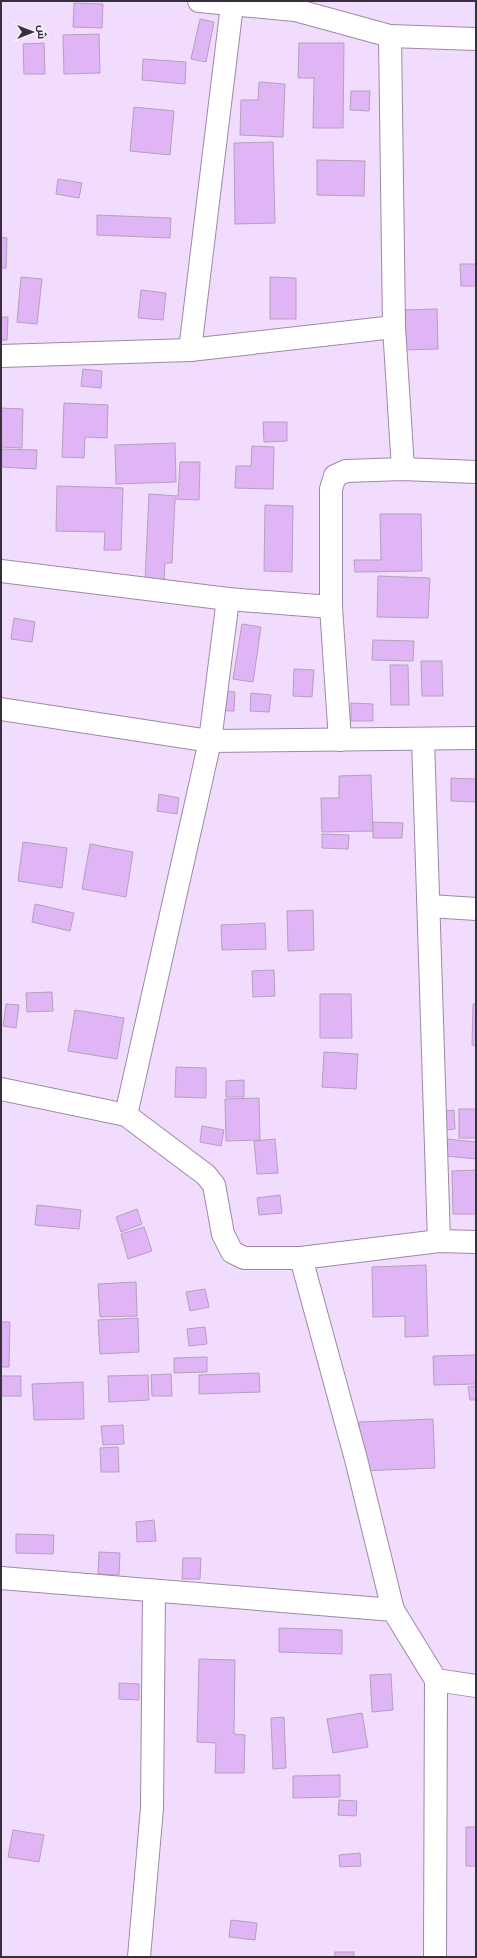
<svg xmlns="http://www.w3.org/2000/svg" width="477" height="1958" viewBox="0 0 477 1958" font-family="Barlow,Cairo,sans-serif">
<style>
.building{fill:#dfb5f5;stroke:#b4a0bf}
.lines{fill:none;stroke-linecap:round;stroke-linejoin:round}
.minor-casing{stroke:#9d89a7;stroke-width:24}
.minor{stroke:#fff;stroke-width:22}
</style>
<rect width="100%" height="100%" fill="#f2dcfd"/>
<g class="building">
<polygon points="74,3 103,4 102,28 73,27"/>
<polygon points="200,19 214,22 206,62 191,59"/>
<polygon points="99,34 100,73 64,74 63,35"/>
<polygon points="44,43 45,74 24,74 23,44"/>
<polygon points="299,43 344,43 343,128 313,128 314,78 298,78"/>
<polygon points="143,59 186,62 185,84 142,80"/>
<polygon points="259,82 285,84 283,137 240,135 241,100 258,100"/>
<polygon points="351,91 370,91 369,111 350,110"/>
<polygon points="134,107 174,111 170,155 130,151"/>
<polygon points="273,142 275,223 235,224 234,143"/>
<polygon points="317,160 365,161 364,196 317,195"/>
<polygon points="58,179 82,183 79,198 56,194"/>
<polygon points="97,215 171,218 170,238 97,235"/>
<polygon points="1,237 7,238 6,268 1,268"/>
<polygon points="460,264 476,264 476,286 461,286"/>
<polygon points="21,277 42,279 37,324 17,322"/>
<polygon points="270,277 296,278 296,319 270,319"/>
<polygon points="141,290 166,293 163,320 138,318"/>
<polygon points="437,309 438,349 405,350 404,310"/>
<polygon points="1,317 8,317 7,340 1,340"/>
<polygon points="83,369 102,371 101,388 81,386"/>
<polygon points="64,403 108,405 107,438 85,437 84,458 62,457"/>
<polygon points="1,408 23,409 22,448 1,447"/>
<polygon points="263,422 287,422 287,441 264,442"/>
<polygon points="175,443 176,482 116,484 115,445"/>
<polygon points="252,446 274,447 273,489 235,488 236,466 251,466"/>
<polygon points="1,449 37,450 36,469 1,467"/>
<polygon points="180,462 200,462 199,500 175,499 172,563 165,563 164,581 145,581 149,494 178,496"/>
<polygon points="57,486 123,488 121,550 104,550 105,532 56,531"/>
<polygon points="265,505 293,506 292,572 264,571"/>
<polygon points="380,514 421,514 422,571 355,572 354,560 381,560"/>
<polygon points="378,576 430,578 428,618 377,617"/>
<polygon points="14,618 35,622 32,642 11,639"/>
<polygon points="242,624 261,627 253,682 233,679"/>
<polygon points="373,640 414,641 413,661 372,660"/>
<polygon points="421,661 442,661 443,696 422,696"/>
<polygon points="390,665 408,665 409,705 391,705"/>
<polygon points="294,669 314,670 312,697 293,696"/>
<polygon points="214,690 235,692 234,711 213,710"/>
<polygon points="251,693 271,695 269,712 250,711"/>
<polygon points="351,703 373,704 373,721 351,721"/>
<polygon points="371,775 373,831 322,832 321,798 339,798 339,776"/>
<polygon points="451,778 476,779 476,802 451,801"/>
<polygon points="159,794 179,798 177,814 157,811"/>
<polygon points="373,822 403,823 402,838 373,838"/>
<polygon points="322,834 349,835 348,849 322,848"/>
<polygon points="23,842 67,848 62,888 18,881"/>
<polygon points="90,844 133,852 126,897 82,889"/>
<polygon points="35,904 74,913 70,931 32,922"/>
<polygon points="313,910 314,950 288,951 287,911"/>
<polygon points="265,923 266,949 222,950 221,925"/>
<polygon points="274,970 275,996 253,997 252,971"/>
<polygon points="52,992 53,1011 27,1012 26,993"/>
<polygon points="320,994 351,994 352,1038 320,1038"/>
<polygon points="6,1004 19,1005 16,1028 3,1026"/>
<polygon points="473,1004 476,1004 476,1046 472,1045"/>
<polygon points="75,1010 124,1018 117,1059 68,1051"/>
<polygon points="324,1052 358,1054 356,1089 322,1087"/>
<polygon points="176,1067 206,1068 206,1098 175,1097"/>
<polygon points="244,1080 244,1097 226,1097 226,1081"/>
<polygon points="259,1098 260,1140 226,1141 225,1099"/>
<rect x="459" y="1109" width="17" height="29"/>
<polygon points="454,1110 455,1129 435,1131 433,1112"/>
<polygon points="202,1126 224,1130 221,1146 200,1142"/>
<polygon points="438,1138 476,1142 476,1159 436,1155"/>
<polygon points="275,1139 278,1173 257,1174 254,1141"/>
<polygon points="476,1170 476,1214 453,1214 452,1171"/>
<polygon points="280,1195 282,1213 259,1215 257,1198"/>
<polygon points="37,1205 81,1210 79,1229 35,1225"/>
<polygon points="137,1209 142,1224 121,1232 116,1217"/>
<polygon points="144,1227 152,1251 128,1259 121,1234"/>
<polygon points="426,1265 428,1336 405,1337 405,1316 373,1317 372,1267"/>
<polygon points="136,1282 137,1316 100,1317 98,1284"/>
<polygon points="205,1289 209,1307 190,1311 186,1292"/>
<polygon points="138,1318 139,1352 100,1354 98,1320"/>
<polygon points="1,1322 10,1322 9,1367 1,1367"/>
<polygon points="205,1327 207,1344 189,1346 187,1329"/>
<polygon points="476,1355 476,1384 434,1385 433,1356"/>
<polygon points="207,1357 207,1372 174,1373 174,1358"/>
<polygon points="259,1373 260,1392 199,1394 199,1375"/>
<polygon points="171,1374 172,1396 152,1396 151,1375"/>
<polygon points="148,1375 149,1400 109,1402 108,1376"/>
<rect x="1" y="1376" width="20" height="20"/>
<polygon points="83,1382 84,1419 34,1420 32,1384"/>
<polygon points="476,1386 476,1400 470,1400 468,1387"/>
<polygon points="433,1419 435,1468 361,1471 359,1422"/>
<polygon points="123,1425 124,1444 103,1445 101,1426"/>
<polygon points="118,1447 119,1472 101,1472 100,1448"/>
<polygon points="154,1520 156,1541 137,1542 136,1522"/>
<polygon points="16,1534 54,1535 53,1554 16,1553"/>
<polygon points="99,1552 120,1553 119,1575 98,1574"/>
<polygon points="183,1558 201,1558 200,1579 182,1579"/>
<polygon points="279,1628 342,1630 342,1654 279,1652"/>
<polygon points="199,1659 235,1660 234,1734 245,1735 244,1773 215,1773 216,1743 197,1742"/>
<polygon points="391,1674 393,1710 372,1712 370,1675"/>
<polygon points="119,1683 139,1684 139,1700 119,1699"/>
<polygon points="362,1713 368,1747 333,1753 327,1719"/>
<polygon points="284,1717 286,1768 273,1769 271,1718"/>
<polygon points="340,1775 340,1797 293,1798 293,1776"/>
<polygon points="339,1800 357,1801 356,1816 338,1815"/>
<rect x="466" y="1827" width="10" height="39"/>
<polygon points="13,1830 44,1835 39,1862 8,1857"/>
<polygon points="360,1853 361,1866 340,1867 339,1855"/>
<polygon points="231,1920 257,1923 255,1940 229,1937"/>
<rect x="335" y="1952" width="19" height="5"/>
</g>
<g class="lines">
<g class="minor-casing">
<g id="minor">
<polyline points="199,1 295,10 390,36 476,39"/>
<polyline points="390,36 394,327 403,469"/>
<polyline points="190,350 232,5"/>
<polyline points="1,356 190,350 394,327"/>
<polyline points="1,571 228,599 331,607"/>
<polyline points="1,709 210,741 476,738"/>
<polyline points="423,739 439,1241"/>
<polyline points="340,740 331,607 331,489 335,476 346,471 403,469 476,472"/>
<polyline points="430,906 476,909"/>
<polyline points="1,1089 126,1115 206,1175 214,1185 223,1234 232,1252 244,1258 301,1258 439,1241 476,1242"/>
<polyline points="126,1115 210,741 228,599"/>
<polyline points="301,1258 356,1459 393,1610"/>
<polyline points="1,1578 393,1610 436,1680 476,1686"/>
<polyline points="139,1957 152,1808 154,1591"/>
<polyline points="435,1957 436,1680"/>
</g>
</g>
<use href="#minor" class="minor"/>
</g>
<rect width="477" height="1958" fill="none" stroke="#372f3b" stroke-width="4"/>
<g transform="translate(32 32) rotate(90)" stroke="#f8effc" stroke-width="3" paint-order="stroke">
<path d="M0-3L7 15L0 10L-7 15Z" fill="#372f3b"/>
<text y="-6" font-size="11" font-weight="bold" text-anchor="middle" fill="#372f3b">ش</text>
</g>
</svg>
